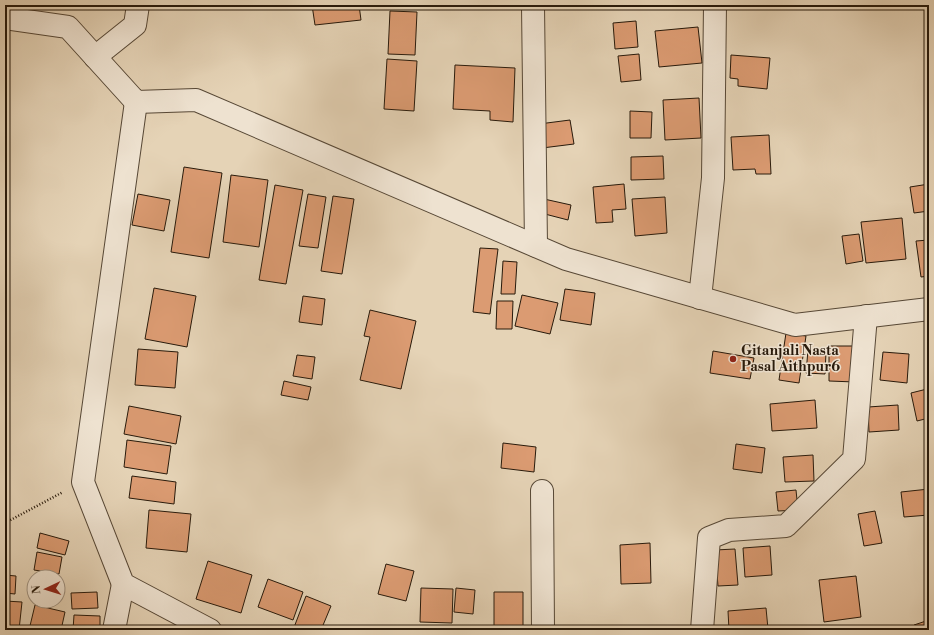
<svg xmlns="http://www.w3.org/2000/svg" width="934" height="635" viewBox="0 0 934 635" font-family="'Libre Bodoni',serif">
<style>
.building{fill:#db9b72;stroke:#281a0b}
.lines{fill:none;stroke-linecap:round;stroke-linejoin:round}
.minor-casing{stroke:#574836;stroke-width:24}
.path{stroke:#281a0b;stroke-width:2.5;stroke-dasharray:1 2;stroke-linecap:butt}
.minor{stroke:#eee2d0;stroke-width:22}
.poi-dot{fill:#8f2418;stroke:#eee2d0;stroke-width:1.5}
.labels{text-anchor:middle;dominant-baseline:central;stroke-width:3;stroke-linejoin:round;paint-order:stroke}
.poi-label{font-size:14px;font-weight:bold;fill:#281a0b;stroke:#eee2d0;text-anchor:start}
</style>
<rect width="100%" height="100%" fill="#e5d3b6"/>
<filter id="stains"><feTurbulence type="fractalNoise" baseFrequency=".005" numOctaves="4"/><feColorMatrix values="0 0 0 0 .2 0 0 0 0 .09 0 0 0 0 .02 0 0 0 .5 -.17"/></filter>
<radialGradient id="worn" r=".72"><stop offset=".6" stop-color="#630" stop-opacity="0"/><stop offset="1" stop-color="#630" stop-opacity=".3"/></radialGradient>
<g class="building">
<polygon points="312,5 359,5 361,20 315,25"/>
<polygon points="390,11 417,12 415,55 388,54"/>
<polygon points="636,21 638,47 615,49 613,23"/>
<polygon points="698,27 702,63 659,67 655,31"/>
<polygon points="639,54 641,80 621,82 618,56"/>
<polygon points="731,55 770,58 767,89 738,86 738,79 730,78"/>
<polygon points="387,59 417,61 414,111 384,109"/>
<polygon points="455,65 515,68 513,122 490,120 490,111 453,109"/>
<polygon points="699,98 701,138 665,140 663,100"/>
<polygon points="630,111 652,112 651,138 630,138"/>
<polygon points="570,120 574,144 542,148 539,124"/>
<polygon points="769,135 771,174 756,174 755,169 733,170 731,137"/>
<polygon points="663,156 664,179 631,180 631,157"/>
<polygon points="184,167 222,173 209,258 171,252"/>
<polygon points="231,175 268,180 259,247 223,242"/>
<polygon points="624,184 626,209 612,210 613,222 596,223 593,187"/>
<polygon points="929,184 929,211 914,213 910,187"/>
<polygon points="275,185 303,190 286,284 259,280"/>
<polygon points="138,194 170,200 164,231 132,225"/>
<polygon points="308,194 326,197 318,248 299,246"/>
<polygon points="333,196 354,199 342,274 321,271"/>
<polygon points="665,197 667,233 635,236 632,199"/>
<polygon points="544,199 571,205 568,220 541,213"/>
<polygon points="902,218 906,259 866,263 861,222"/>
<polygon points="859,234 863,261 846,264 842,236"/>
<polygon points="929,240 929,276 921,277 916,241"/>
<polygon points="480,248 498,249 490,314 473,312"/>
<polygon points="503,261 517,262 515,294 501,294"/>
<polygon points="154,288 196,296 187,347 145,339"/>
<polygon points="565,289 595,293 591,325 560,320"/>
<polygon points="522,295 558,303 550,334 515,326"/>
<polygon points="303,296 325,299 322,325 299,322"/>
<polygon points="497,301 513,301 512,329 496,329"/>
<polygon points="370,310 416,321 401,389 360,380 370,337 364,336"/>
<polygon points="786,333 806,336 799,383 779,380"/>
<polygon points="829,346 855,346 855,382 829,381"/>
<polygon points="138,349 178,352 175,388 135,385"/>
<polygon points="808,350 826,352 825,374 806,373"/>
<polygon points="713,351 754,358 750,379 710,373"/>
<polygon points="883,352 909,354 907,383 880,380"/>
<polygon points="297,355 315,357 312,379 293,376"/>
<polygon points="284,381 311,387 308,400 281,395"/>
<polygon points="927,389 929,418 917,421 911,393"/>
<polygon points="815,400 817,428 772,431 770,404"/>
<polygon points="898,405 899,430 869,432 868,407"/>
<polygon points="129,406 181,416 176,444 124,434"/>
<polygon points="127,440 171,446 167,474 124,467"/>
<polygon points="503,443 536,447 534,472 501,468"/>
<polygon points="736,444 765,448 762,473 733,469"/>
<polygon points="813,455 814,481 785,482 783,457"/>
<polygon points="132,476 176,482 174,504 129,498"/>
<polygon points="929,489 929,515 904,517 901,492"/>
<polygon points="796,490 798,510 778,511 776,492"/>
<polygon points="149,510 191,514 187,552 146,548"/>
<polygon points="875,511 882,543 864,546 858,514"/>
<polygon points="40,533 69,541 65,555 37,548"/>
<polygon points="650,543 651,583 621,584 620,545"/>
<polygon points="770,546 772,575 745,577 743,548"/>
<polygon points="735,549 738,585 718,586 715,550"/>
<polygon points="37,552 62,557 59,574 34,570"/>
<polygon points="208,561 252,575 241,613 196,599"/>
<polygon points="386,564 414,571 406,601 378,594"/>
<polygon points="5,575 16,576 15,594 5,593"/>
<polygon points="856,576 861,617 824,622 819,580"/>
<polygon points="268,579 303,592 293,620 258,607"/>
<polygon points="421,588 453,589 452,623 420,622"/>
<polygon points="456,588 475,590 473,614 454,612"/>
<polygon points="97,592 98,608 72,609 71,593"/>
<polygon points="494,592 523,592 523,626 494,627"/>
<polygon points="306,596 331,606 321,630 293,630"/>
<polygon points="5,601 22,602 19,630 5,630"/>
<polygon points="35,605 65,612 61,630 29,630"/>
<polygon points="766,608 768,629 729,630 728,611"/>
<polygon points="74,615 100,616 100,630 73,630"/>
<polygon points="929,620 929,630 916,630 914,625"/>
</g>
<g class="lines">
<g class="minor-casing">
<g id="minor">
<polyline points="533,6 536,246"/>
<polyline points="5,18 68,27 136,102 196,100 566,259 795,325 929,309"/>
<polyline points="95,57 135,25 138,5"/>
<polyline points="136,102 83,482 123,584 210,630"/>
<polyline points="700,298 713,178 715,5"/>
<polyline points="542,491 543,630"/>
<polyline points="114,630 123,584"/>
<polyline points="702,630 709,538 729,530 786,526 854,459 866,316"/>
</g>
</g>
<polyline class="path" points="5,523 63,492"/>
<use href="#minor" class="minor"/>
</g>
<circle class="poi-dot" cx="733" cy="359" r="4"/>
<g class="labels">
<g class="poi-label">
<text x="741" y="351">Gitanjali Nasta<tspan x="741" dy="16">Pasal Aithpur6</tspan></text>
</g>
</g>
<rect width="934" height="635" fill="none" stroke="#e5d3b6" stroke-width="20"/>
<rect x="6" y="6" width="922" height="623" fill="none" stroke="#281a0b" stroke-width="2"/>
<rect x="10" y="10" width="914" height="615" fill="none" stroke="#281a0b"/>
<g transform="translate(46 589) rotate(266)"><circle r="19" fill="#eee2d0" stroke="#9f9281"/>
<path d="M0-3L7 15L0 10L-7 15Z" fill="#8f2418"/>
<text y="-6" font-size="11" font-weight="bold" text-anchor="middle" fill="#281a0b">N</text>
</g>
<rect width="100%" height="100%" filter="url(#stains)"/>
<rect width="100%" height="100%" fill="url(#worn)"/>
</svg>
